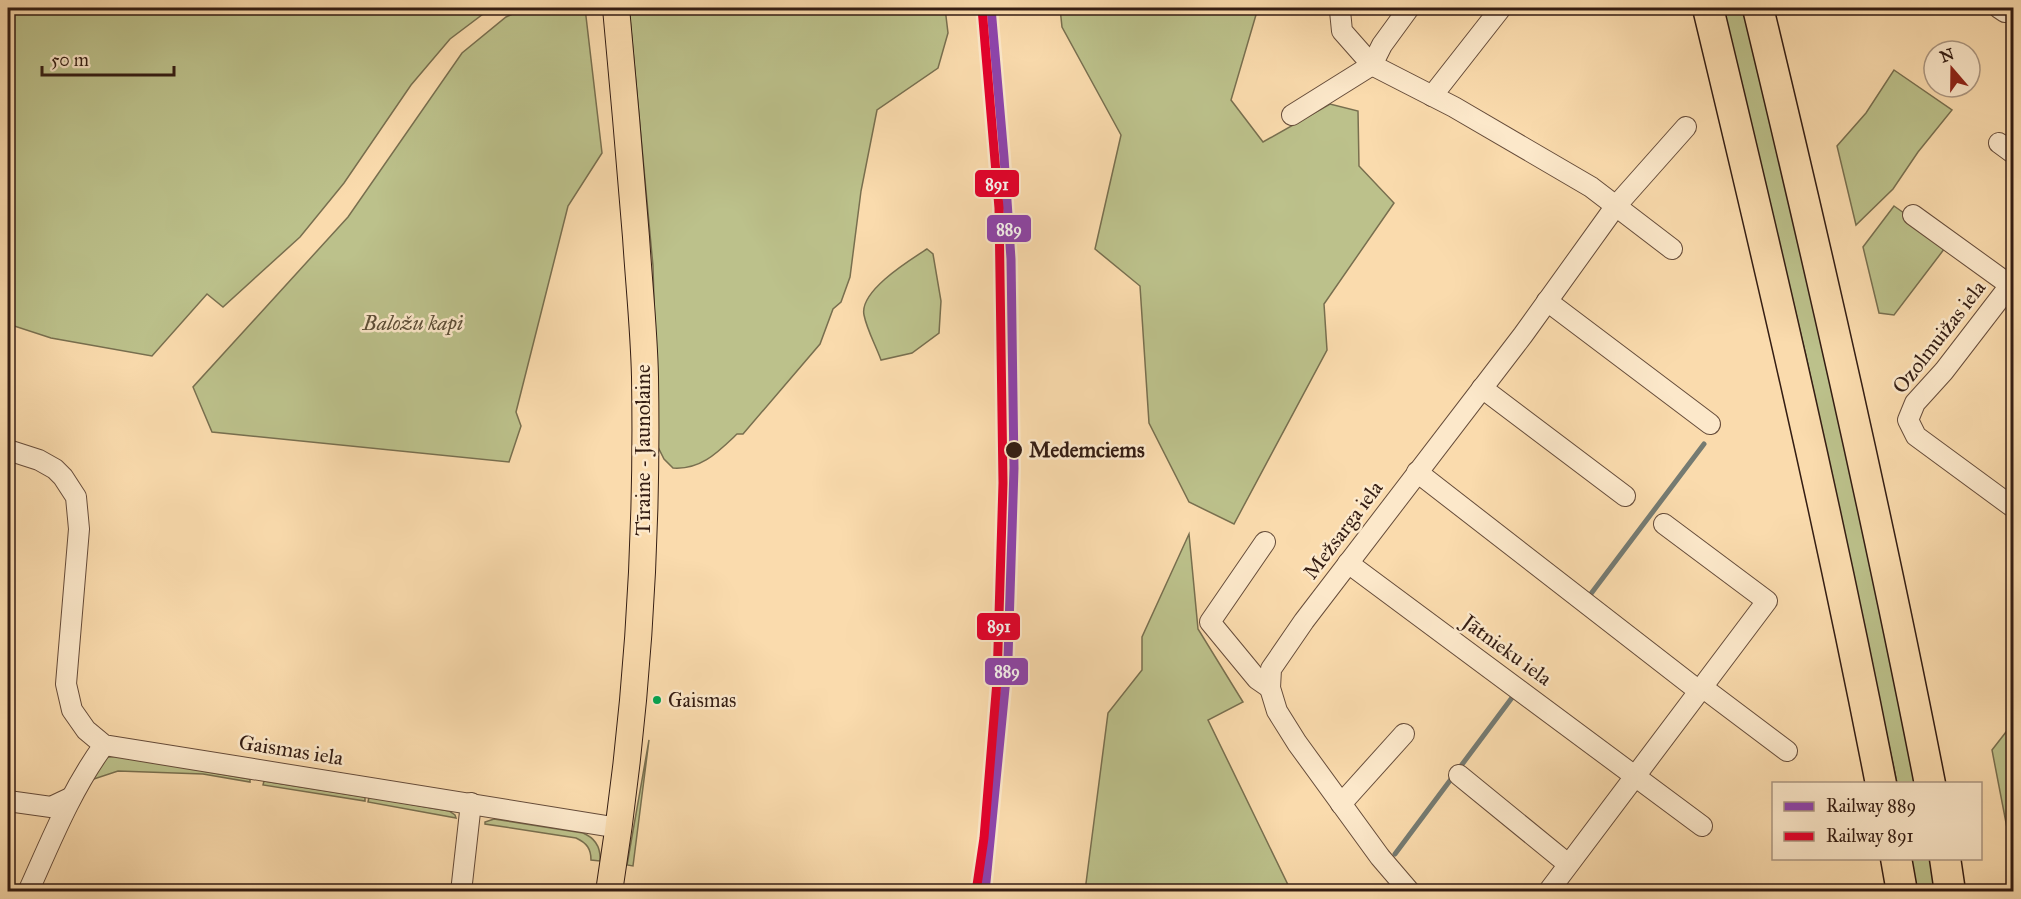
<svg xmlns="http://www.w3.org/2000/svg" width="2021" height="899" viewBox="0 0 2021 899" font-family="'IM FELL Great Primer',serif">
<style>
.green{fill:#bcc18b;stroke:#786f4f;stroke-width:1.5}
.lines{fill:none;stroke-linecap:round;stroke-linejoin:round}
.stream{stroke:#757b72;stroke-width:5}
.minor-casing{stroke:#664c3a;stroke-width:22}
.major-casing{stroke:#341d13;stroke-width:28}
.highway-casing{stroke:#341d13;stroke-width:33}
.minor{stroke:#fce8ca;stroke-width:20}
.major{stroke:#fadbad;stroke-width:26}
.highway{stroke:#fadbad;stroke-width:30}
.rail-1-casing{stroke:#fce8ca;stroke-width:14}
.rail-2-casing{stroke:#fce8ca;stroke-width:14}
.rail-1{stroke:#8e44ad;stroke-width:9}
.rail-2{stroke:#e4002b;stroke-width:9}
.stop-dot{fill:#341d13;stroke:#fce8ca;stroke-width:2}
.bus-dot{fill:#00a651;stroke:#fce8ca;stroke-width:2}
.labels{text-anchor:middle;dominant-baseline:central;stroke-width:5;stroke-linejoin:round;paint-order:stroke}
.bus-label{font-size:20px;fill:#341d13;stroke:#fce8ca;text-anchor:start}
.park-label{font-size:21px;font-style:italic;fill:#5d4e37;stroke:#fce8ca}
.street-label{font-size:21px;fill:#341d13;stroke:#fce8ca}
.stop-label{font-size:21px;font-weight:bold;fill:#341d13;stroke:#fce8ca;text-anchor:start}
.line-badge{stroke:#fce8ca;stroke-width:2}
.badge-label{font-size:16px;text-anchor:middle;font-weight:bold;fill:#fff}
</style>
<rect width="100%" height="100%" fill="#fadbad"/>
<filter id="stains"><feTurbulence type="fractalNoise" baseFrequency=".00333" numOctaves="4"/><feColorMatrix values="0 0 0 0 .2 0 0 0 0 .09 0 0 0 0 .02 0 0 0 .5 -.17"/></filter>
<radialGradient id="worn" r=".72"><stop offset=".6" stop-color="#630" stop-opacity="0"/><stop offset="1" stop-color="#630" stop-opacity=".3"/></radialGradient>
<g class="green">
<polygon points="8,8 491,8 450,39 411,85 344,183 300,237 223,307 207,294 152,356 51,338 8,324"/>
<polygon points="525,8 585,8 602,153 568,206 516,412 521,426 509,462 212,432 193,387 348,217 462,53 506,17"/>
<path d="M629,8H945L948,33L938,68L877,110L861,191L850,277L841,302L833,309L820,344L743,434H737C718,452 701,470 673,468L664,459L658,447L653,266Z"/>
<polygon points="1060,8 1258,8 1231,100 1263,142 1330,104 1358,111 1359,166 1394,203 1324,304 1327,350 1234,524 1189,502 1149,423 1140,286 1095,249 1121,135 1062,27"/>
<polygon points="1723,8 1744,8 1855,487 1915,783 1897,783 1806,356"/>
<polygon points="1894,70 1952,110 1918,152 1893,189 1856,225 1837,146 1866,113"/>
<polygon points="1894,206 1948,244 1894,315 1879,313 1863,247"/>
<path d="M927,249L933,254L941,301L939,333L912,353L881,360C876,346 867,330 864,315C859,291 910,260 927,249Z"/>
<polygon points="1189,534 1198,629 1243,702 1208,720 1291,891 1085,891 1108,713 1142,670 1142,637"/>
<polygon points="2013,723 2013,859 1992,750"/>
<polygon points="649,740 633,866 627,865"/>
<polygon points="119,756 198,768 203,771 250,779 250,782 203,774 118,771 88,781 100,758"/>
<polygon points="264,781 365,797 365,801 263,785"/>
<polygon points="369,797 449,811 455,815 456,818 368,802"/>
<path d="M494,819L583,833C595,838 601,847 600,861L591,860C591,849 587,843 576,838L485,824V822Z"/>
<polygon points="1911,859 1930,859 1937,891 1917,891"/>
</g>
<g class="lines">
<g class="stream">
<polyline points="1590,595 1704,444"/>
<polyline points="1395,854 1514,695"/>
</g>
<g class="minor-casing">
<g id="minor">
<polyline points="1342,8 1340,11 1342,31 1372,65 1454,107 1591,187 1672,249"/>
<polyline points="1999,8 2005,12"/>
<polyline points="1432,96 1501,8"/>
<polyline points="1292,115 1372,65 1382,45 1409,8"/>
<polyline points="1999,143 2014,154"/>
<polyline points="1913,215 2014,288"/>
<polyline points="2014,280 1944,371 1915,403 1908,420 1916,436 2014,508"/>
<polyline points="1547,301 1710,424"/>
<polyline points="1482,388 1625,496"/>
<polyline points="8,450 39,460 55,469 63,477 76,497 79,529 66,684 72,710 86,730 104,745 619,828"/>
<polyline points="1417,472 1699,691"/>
<polyline points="1265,542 1210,622 1257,679 1270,688"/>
<polyline points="1348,563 1702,826"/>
<polyline points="1702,687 1787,751"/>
<polyline points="1459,775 1568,864"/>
<polyline points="8,801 51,807 70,798"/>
<polyline points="1341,804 1404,734"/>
<path d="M28,892C51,841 71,790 104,745"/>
<polyline points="461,892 471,803"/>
<polyline points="1410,892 1380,857 1297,743 1277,711 1270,688 1271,669 1304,621 1523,335 1615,207 1686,127"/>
<polyline points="1548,892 1767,601 1664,524"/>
</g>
</g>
<g class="major-casing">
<path id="major" d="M609,892C636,722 648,550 645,377C644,331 639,284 636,237C630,161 623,84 616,8"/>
</g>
<g class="highway-casing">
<g id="highway">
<path d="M1708,8C1770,265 1830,523 1881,784"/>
<path d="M1758,8C1820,265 1879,523 1930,784"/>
<polyline points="1896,858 1902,892"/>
<polyline points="1945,858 1950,892"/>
</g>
</g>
<use href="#minor" class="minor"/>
<use href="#major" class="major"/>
<use href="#highway" class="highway"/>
<g class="rail-1-casing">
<polyline id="rail-1" points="985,892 1008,658 1014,468 1011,259 1004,157 991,8"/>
</g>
<g class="rail-2-casing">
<polyline id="rail-2" points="976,892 984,838 997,681 1003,483 999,208 982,8"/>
</g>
<use href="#rail-1" class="rail-1"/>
<use href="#rail-2" class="rail-2"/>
</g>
<circle class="stop-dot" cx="1014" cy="450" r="9"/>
<circle class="bus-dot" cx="657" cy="700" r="5"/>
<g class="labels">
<g class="bus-label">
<text x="668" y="700">Gaismas</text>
</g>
<g class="park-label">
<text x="413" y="323">Baložu kapi</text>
</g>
<g class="street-label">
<text transform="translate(1939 337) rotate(-52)">Ozolmuižas iela</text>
<text transform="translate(643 450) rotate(-90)">Tīraine - Jaunolaine</text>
<text transform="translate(1343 530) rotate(-53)">Mežsarga iela</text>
<text transform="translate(1507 650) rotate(36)">Jātnieku iela</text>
<text transform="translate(291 750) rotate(9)">Gaismas iela</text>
</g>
<g class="stop-label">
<text x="1029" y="450">Medemciems</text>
</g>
</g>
<g class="line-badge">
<rect x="974" y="169" width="46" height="29" rx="6" fill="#e4002b"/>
<rect x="986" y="214" width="46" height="29" rx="6" fill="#8e44ad"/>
<rect x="976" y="612" width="45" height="29" rx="6" fill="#e4002b"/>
<rect x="984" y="657" width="45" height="29" rx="6" fill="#8e44ad"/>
</g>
<g class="badge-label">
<text x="997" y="190">891</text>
<text x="1009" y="235">889</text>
<text x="999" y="632">891</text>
<text x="1007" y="677">889</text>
</g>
<rect width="2021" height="899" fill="none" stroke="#fadbad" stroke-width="30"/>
<rect x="9" y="9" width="2003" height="881" fill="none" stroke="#341d13" stroke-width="3"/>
<rect x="15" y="15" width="1991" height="869" fill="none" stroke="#341d13" stroke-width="1.5"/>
<rect x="1772" y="782" width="210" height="78" fill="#fce8ca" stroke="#ac9781" stroke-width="1.5"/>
<rect x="1784" y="802" width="30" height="9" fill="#8e44ad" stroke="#ac9781" stroke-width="1.5"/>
<text x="1826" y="812" font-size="18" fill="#341d13">Railway 889</text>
<rect x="1784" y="832" width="30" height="9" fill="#e4002b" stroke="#ac9781" stroke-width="1.5"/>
<text x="1826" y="842" font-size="18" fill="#341d13">Railway 891</text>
<g transform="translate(1952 69) rotate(340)"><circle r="28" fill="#fce8ca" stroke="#ac9781" stroke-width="1.5"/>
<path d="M0-4.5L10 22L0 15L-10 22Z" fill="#8f2418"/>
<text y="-9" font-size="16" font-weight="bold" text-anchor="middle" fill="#341d13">N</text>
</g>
<path d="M42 66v9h132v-9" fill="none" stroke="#341d13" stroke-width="3"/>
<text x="51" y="66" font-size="18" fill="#341d13" stroke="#fce8ca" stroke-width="4.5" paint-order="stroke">50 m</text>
<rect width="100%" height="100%" filter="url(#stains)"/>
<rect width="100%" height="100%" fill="url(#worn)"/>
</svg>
